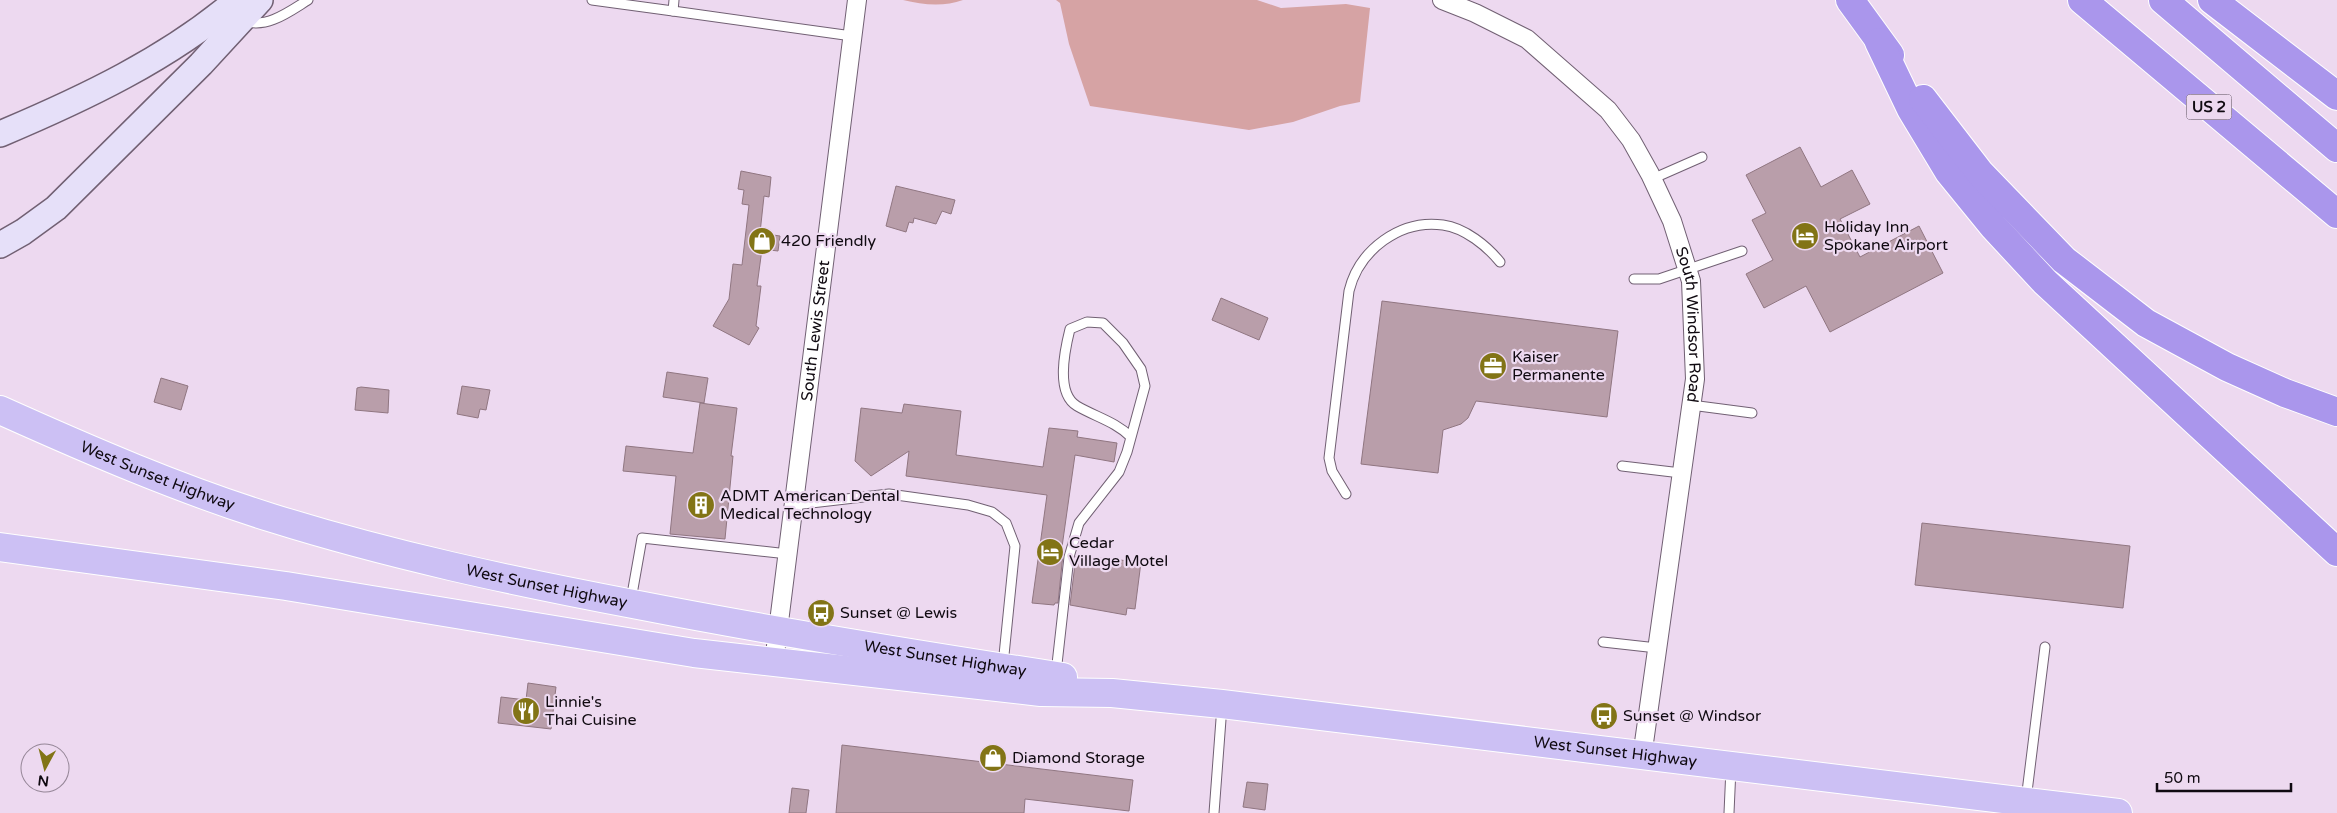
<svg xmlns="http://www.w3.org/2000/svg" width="2337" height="813" viewBox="0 0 2337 813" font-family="'Varela Round',sans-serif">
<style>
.green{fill:#d6a3a4}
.building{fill:#b99eaa;stroke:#907681}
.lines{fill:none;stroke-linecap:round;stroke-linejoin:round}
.service-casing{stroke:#716073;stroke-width:11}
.minor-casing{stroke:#716073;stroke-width:20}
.secondary-casing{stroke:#716073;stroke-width:28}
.primary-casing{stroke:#fff;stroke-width:30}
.motorway-casing{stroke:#fff;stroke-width:30}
.service{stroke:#fff;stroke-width:9}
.minor{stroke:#fff;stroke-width:18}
.secondary{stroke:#e6e0f9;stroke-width:25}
.primary{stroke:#ccc0f4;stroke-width:28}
.motorway{stroke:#aa96ec;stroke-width:28}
.labels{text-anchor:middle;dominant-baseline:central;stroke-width:4.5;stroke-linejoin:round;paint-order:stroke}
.shield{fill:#edd9f0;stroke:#524854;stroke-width:1}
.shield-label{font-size:15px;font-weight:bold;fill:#100a11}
.poi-label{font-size:16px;fill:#100a11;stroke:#edd9f0;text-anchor:start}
.street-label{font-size:16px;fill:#100a11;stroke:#edd9f0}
</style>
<rect width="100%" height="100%" fill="#edd9f0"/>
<g class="green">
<path d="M903,0H963C944,7 923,5 903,0Z"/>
<polygon points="1056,0 1257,0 1281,8 1346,4 1370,8 1360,102 1340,106 1293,122 1249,130 1090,106 1069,44 1060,3"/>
</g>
<g class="building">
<polygon points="1800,147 1821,187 1852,170 1870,204 1840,219 1860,257 1919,226 1943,273 1830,332 1806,286 1764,308 1746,274 1773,260 1752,220 1766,213 1746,175"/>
<polygon points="741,171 771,177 769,197 764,196 760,233 780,236 778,251 762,249 757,286 761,286 756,326 759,328 749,345 713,326 729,299 733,264 742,265 749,205 742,204 744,190 738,189"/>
<polygon points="896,186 955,200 951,214 942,211 936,224 914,218 913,223 909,222 906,232 886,226"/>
<polygon points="1221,298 1268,318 1259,340 1212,320"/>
<polygon points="1382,301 1618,331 1607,417 1476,401 1468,418 1461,424 1443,430 1438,473 1361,464"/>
<polygon points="667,372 708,378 704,403 663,397"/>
<polygon points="161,378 188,386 181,410 154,402"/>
<polygon points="462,386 490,390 486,410 480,409 478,418 457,414"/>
<polygon points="361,387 389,390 388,413 355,410 357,388"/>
<polygon points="700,403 737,408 731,456 733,456 725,539 670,534 676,476 623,471 626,446 693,453"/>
<polygon points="904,404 961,411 956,455 1043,467 1049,428 1078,431 1077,437 1117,443 1114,462 1075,455 1061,554 1063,554 1058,603 1055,603 1054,605 1032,603 1047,495 906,476 909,451 871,476 855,461 861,408 902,413"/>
<polygon points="1922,523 2130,546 2123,608 1915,585"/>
<polygon points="1076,556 1141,562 1135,609 1127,608 1126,615 1070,605"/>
<polygon points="528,683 556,687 551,729 498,723 501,697 526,700"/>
<polygon points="842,745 1133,780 1129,811 1025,799 1024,813 836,813"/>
<polygon points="1247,782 1268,784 1265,810 1243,807"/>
<polygon points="792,788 809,790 806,813 789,813"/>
</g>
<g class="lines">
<g class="service-casing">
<g id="service">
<polyline points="592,0 673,11"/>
<polyline points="674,0 673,11 852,36"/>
<path d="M245,21C267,29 290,11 308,0"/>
<polyline points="1652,179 1702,157"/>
<polyline points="1634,279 1659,279 1742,251"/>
<polyline points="1691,405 1752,413"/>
<polyline points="1622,466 1681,473"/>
<path d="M1346,494L1332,471L1329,458L1349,291C1359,250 1400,219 1443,225C1465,228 1487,246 1500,262"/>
<polyline points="794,505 889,494 968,505 992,512 1006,523 1015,546 1003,665"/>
<polyline points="631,600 642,538 788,554"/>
<polyline points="1603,642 1657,648"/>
<path d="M1056,673L1069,557L1079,523L1119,472L1127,452L1145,386L1141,369L1123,343L1103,323L1087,322L1070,329C1065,349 1055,393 1077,406C1096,417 1116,422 1131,437"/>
<polyline points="2026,800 2045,647"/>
<polyline points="1214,813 1222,706"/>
<polyline points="1729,813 1731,768"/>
</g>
</g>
<g class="minor-casing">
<g id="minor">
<path id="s1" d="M1442,0L1475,13L1527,39L1608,110L1631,140L1650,174L1672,221L1691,281L1695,379L1642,757"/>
<path id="s2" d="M774,662L857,0"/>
</g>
</g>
<g class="secondary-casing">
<g id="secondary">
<path d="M0,134C83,99 168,59 237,0"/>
<polyline points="0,245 23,232 56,208 201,64 260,0"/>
</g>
</g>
<g class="primary-casing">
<g id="primary">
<path id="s3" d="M0,410C89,450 179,489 272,518C390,555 512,581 633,604C776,632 919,655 1063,677"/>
<path id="s4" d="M0,547L286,586L694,653L1041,692L1112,693L1222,704L2118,813"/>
</g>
</g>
<g class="motorway-casing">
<g id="motorway">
<polyline points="1850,0 1890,55"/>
<polyline points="2082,0 2337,214"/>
<polyline points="2163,0 2337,148"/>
<polyline points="2212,0 2337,96"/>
<polyline points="1879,42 1911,109 1949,172 1993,226 2045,282 2337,552"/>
<polyline points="1923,99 1980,173 2064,260 2146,323 2227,367 2285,393 2337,412"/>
</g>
</g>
<use href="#service" class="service"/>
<use href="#minor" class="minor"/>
<use href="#secondary" class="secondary"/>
<use href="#primary" class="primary"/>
<use href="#motorway" class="motorway"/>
</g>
<defs>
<g id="hotel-disc" transform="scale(1.4375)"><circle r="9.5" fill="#827416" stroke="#edd9f0"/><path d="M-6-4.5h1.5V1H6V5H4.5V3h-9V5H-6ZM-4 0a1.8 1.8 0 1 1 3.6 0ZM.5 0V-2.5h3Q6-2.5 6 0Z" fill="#fff"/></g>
<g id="shop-disc" transform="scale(1.4375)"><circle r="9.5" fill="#827416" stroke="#edd9f0"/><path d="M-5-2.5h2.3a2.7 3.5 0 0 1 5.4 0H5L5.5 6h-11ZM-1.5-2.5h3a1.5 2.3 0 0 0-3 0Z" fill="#fff"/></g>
<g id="office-disc" transform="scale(1.4375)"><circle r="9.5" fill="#827416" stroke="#edd9f0"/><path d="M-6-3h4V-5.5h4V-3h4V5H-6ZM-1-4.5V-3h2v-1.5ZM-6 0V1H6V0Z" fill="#fff"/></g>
<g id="building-disc" transform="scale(1.4375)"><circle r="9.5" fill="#827416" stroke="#edd9f0"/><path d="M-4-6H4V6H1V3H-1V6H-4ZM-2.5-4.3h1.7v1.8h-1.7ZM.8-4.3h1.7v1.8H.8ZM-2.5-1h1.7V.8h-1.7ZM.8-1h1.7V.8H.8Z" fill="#fff"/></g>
<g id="bus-disc" transform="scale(1.4375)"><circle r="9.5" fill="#827416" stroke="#edd9f0"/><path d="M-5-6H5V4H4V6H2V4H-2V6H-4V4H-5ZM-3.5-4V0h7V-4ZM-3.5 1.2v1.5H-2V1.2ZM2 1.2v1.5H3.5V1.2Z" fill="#fff"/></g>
<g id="restaurant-disc" transform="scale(1.4375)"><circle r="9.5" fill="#827416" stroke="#edd9f0"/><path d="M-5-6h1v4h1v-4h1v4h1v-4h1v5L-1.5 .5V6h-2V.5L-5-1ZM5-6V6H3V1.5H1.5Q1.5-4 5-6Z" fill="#fff"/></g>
</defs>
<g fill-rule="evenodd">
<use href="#hotel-disc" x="1805" y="236"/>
<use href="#shop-disc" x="762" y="241"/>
<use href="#office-disc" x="1493" y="366"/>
<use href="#building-disc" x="701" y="505"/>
<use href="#hotel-disc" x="1050" y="552"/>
<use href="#bus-disc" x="821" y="613"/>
<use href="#restaurant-disc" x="526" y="711"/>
<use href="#bus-disc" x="1604" y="716"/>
<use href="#shop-disc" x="993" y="758"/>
</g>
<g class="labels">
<rect class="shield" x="2186.5" y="94.5" width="45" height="25" rx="4"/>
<g class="shield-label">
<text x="2209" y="107">US 2</text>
</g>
<g class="poi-label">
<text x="1824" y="227">Holiday Inn<tspan x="1824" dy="18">Spokane Airport</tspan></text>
<text x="781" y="241">420 Friendly</text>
<text x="1512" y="357">Kaiser<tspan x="1512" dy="18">Permanente</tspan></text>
<text x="720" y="496">ADMT American Dental<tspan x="720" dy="18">Medical Technology</tspan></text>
<text x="1069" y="543">Cedar<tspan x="1069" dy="18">Village Motel</tspan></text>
<text x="840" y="613">Sunset @ Lewis</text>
<text x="545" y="702">Linnie's<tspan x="545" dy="18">Thai Cuisine</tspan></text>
<text x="1623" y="716">Sunset @ Windsor</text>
<text x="1012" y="758">Diamond Storage</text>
</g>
<g class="street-label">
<text stroke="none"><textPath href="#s1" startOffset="436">South Windsor Road</textPath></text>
<text stroke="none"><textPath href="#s2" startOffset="334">South Lewis Street</textPath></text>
<text stroke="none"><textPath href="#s3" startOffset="171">West Sunset Highway</textPath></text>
<text stroke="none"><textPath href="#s3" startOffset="576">West Sunset Highway</textPath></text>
<text stroke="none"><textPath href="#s3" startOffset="981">West Sunset Highway</textPath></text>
<text stroke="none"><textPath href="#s4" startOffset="1629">West Sunset Highway</textPath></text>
</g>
</g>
<g transform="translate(45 768) rotate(187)"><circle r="24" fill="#edd9f0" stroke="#958697"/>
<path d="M0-4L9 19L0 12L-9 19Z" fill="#827416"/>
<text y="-8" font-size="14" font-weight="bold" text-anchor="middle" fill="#100a11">N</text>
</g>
<path d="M2157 783v8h134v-8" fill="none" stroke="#100a11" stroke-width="2.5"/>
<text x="2164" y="783" font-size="15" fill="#100a11" stroke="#edd9f0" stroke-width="4" paint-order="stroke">50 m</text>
</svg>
